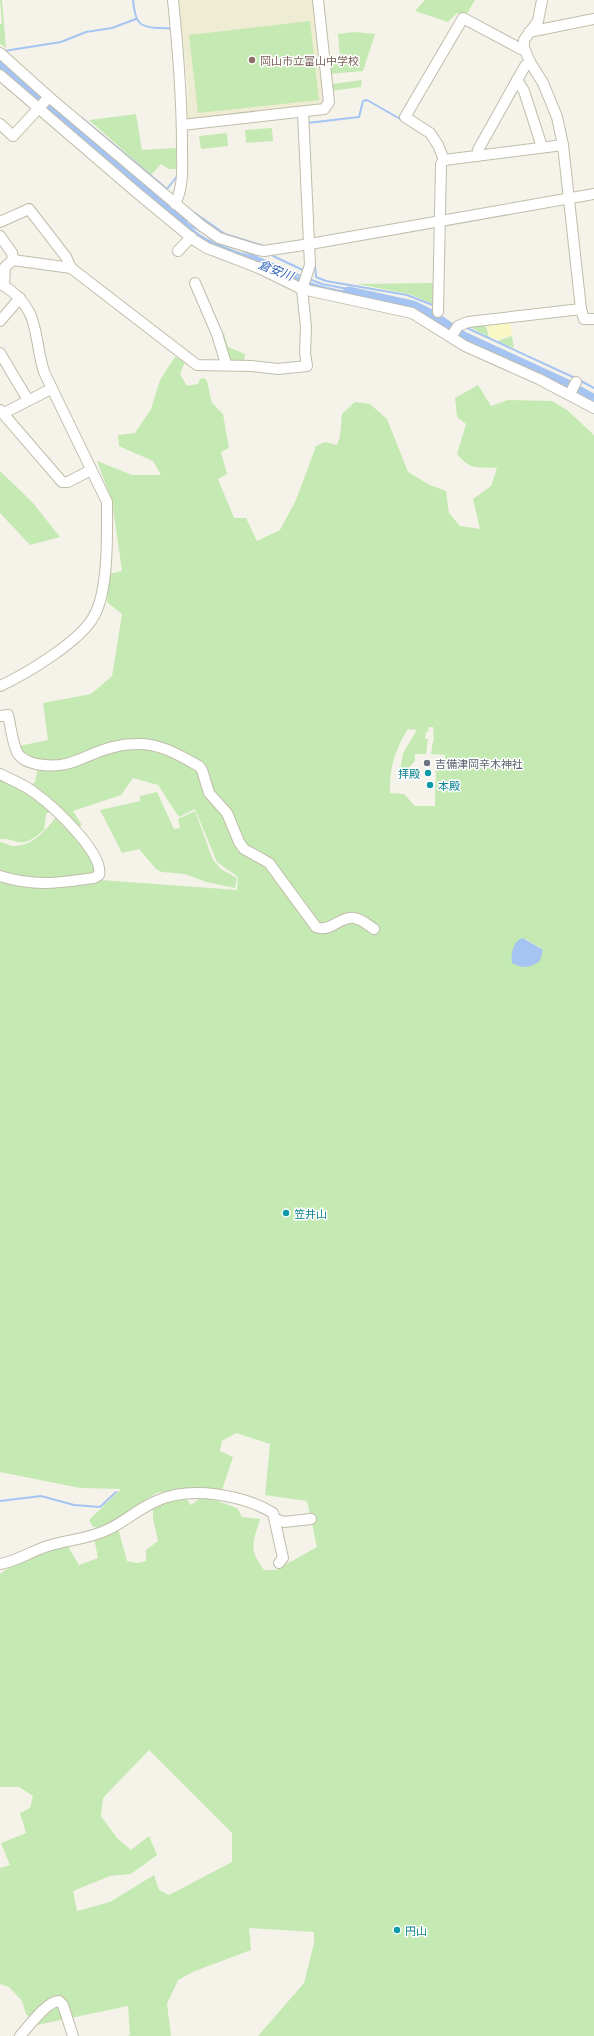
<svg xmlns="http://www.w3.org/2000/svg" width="594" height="2036" viewBox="0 0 594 2036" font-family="'Noto Sans','Noto Sans JP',sans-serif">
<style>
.education{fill:#eeecd3}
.green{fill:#c5e9b2;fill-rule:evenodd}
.sand{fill:#f9f8c5}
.water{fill:#a5c4f2}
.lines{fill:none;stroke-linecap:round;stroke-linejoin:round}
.stream{stroke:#a5c4f2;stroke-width:2}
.river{stroke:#a5c4f2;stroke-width:13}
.minor-casing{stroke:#c1bdab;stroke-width:12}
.minor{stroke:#fff;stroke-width:10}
.education-dot{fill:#8d6e63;stroke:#fff;stroke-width:1.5}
.worship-dot{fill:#6b7280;stroke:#fff;stroke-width:1.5}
.culture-dot{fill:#0f9aa8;stroke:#fff;stroke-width:1.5}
.labels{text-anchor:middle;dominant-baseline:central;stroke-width:3;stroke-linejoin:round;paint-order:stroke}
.education-label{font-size:11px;fill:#785e54;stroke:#fff;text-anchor:start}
.worship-label{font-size:11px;fill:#5b616d;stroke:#fff;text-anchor:start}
.culture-label{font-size:11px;fill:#0d838f;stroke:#fff;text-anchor:start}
.water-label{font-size:12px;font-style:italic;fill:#2e62b7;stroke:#fff}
</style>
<rect width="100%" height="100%" fill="#f5f3e9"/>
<polygon class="education" points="179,0 313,0 324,101 321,105 191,120 187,118 188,91"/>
<g class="green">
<polygon points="0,0 2,0 6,48 0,44 0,24 2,24"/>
<polygon points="425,0 475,0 465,17 457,13 448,22 415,11"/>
<polygon points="310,21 319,100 198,113 189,35"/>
<polygon points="354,32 375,34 363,71 329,74 329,59 340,58 338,34"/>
<polygon points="362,80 361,87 330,91 332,84"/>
<polygon points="136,114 142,150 176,148 176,169 169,169 161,164 151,175 89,120"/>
<polygon points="272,128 273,141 246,143 245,130"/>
<polygon points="227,133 228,146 201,149 199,136"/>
<polygon points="434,283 433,304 409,294 357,284"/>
<polygon points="485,323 489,337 468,326"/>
<polygon points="224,333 228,347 245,354 244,361 227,359 219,334"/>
<polygon points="512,336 514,348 497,341"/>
<path d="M175,357L185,362L180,374L187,386L198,384L200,379L204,378L207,381L212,403L223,414L229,448L221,452L227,474L218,479L234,518H246L257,541L280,530L296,500L316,446L325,442L337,445L340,436L342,414L355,402L370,404L387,419L408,472L430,485L446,491L449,513L460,526L480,529L473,499L491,486L497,468C478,467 471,471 457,454L466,424L457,417L455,398L478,385L491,406L508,400L552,401L567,410L594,435V2036H258L304,1983L314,1943V1932L249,1928L251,1950L195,1971L178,1980L167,2004L171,2036H127L130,2035L128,2006L37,2025L26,2014L22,2001L9,1987L0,1984V1868L10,1865L1,1843L26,1833L20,1813L30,1808L33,1796L19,1787H0V1574L12,1565L67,1545L79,1565L98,1558L94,1538L118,1528L127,1561L137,1563L146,1561V1550L158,1541L153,1519V1509L160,1504L185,1497L191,1505L203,1496L237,1508L242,1517L260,1519C253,1544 248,1548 264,1570H276L317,1547L307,1501L265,1495L270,1444L236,1433L222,1441L220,1451L233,1457L222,1490L188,1488L156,1493L104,1528L93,1527L89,1520L121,1489L80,1488L0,1472V881L46,889L101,880L237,890L238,877L217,862L195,809L179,817L158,785L133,778L121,795L73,811L82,825L77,828L56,808L46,814L44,830C39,834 31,841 25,842C17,844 8,837 0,839V780L23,791L35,782L39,761L24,756L19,746L48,740L43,703L91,694L112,676L122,614L107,602L109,574L122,571L112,501L97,461L132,475H161L153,461L119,446L118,435L135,433L151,409L160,380ZM429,727H433L434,740L433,741L431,754L445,755V767H436L435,806H415L404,794L390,793C389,769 395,749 408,729L417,730L403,753L400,771L407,770L415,761V754H426L428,739H425L426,732H428ZM526,939L543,950L512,963ZM149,1750L232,1833V1862L169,1895L159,1890L154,1875L110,1902L77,1911L73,1891L110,1876L131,1874L157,1855L149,1836L131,1850L117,1838L101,1816L103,1798Z"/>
<polygon points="0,471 33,503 60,537 30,545 0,513"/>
<polygon points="157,792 174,829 180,828 178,819 195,811 213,860 221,869 237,878 235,888 206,882 185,874 162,872 157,870 139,849 122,853 100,810 140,801 140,796"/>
<path d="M56,817L95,859L94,875L62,880L0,878V842C4,842 8,845 12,846C32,847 45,831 56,817Z"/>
</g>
<polygon class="sand" points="510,320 512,335 496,340 490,338 486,322"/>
<g class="water">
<path d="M0,59L34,90L186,219C195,241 246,253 266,261C282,268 296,277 313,283C330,289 349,291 367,294L366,298L311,288L222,251L188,231L0,69Z"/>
<path d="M523,938L543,950L540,961C529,968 524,969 512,963C510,954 514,940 523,938Z"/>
</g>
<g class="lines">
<g class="stream">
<path d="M133,0C135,20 137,28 159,28C164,28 169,28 171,29"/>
<polyline points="4,51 61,42 86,32 112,28 136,19"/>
<polyline points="82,118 167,189 178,175"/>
<polyline points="307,123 359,117 363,101 367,100 402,120"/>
<polyline points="192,211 225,234 264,246"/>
<polyline points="188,224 200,231"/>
<polyline points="222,244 235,248"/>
<polyline points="243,251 303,277"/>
<polyline points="273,256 305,271"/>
<polyline points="315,265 316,277 326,281 407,295 435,306"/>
<polyline points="309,279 322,284 404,300 421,306 453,327"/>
<polyline points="467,328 575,378"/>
<polyline points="458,331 572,384"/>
<polyline points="579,380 594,388"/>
<polyline points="578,387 594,396"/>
<polyline points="0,1501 41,1496 74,1505 100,1507 116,1492"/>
</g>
<polyline class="river" points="349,293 413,307 429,315 463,338 565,385 594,401"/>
<g class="minor-casing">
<g id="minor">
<path d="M173,0C178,49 182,98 182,147C182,167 184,186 175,204"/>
<polyline points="529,32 594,19"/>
<polyline points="524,48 524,40 538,21 542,0"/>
<polyline points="0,53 49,97 202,226 219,238 258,250 264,251 310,244 594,194"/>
<polyline points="0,75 136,192 194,240 207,248 259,268 302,289 412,313 465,346 539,379 594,408"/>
<polyline points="517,80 524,91 542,147"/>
<polyline points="0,124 13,136 49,97"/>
<polyline points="182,125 324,109 329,102 318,0"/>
<polyline points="477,156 478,150 525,66 530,62"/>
<polyline points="444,160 438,145 430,133 405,117 463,18 521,49 524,48 530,62 543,83 557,117 563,145 581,309 468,322 458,326 451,337"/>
<polyline points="444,160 563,145"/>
<polyline points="0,222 29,209 66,257 71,268"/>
<polyline points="0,236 12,253 13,260"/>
<polyline points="178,251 191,237"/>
<polyline points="13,260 71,268 197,365 252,366 278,369 307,366 305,353 306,327 302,289 310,265 303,112"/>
<path d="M0,283C42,309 32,332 44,372L107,502C107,533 109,589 94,616C81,641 26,674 0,686"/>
<polyline points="195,283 217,334 226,364"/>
<polyline points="4,286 5,267 13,260"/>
<polyline points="581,309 584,319 594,319"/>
<polyline points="438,312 441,164 444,160"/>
<polyline points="0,321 20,298"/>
<polyline points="0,353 28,400"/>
<polyline points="570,394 576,382"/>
<polyline points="0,410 62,482 68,482 91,470"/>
<polyline points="4,413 51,389"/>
<path d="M0,716L8,715C11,727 12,743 18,754C22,760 29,762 36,764C74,771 85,752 118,746C125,744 133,744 139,744C162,744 180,756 199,766L202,770L209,793L227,813L239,842L244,849L269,863L316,927C330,933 340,916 354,918C362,919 368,925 374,929"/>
<path d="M0,774C12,780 25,785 35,793C53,806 104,853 99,875L94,878C60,883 34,887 0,876"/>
<polyline points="275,1519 284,1522 311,1519"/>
<path d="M0,1564C18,1561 31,1551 48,1546C67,1540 88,1539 107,1530C125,1522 140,1507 159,1500C192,1486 243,1495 273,1513L283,1558L279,1563"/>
<path d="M20,2036C29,2026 47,2001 59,2001L63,2005L73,2036"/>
</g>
</g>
<use href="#minor" class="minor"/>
</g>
<circle class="education-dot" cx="252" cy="60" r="4"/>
<circle class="worship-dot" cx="427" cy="763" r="4"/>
<g class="culture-dot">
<circle cx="428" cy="773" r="4"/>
<circle cx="430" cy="785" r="4"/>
<circle cx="286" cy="1213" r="4"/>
<circle cx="397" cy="1930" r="4"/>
</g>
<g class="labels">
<g class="education-label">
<text x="260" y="60">岡山市立富山中学校</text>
</g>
<g class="worship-label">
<text x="435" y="763">吉備津岡辛木神社</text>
</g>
<g class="culture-label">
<text x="420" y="773" text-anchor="end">拝殿</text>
<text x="438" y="785">本殿</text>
<text x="294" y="1213">笠井山</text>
<text x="405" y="1930">円山</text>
</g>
<g class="water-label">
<text transform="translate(276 270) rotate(21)">倉安川</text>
</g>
</g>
</svg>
